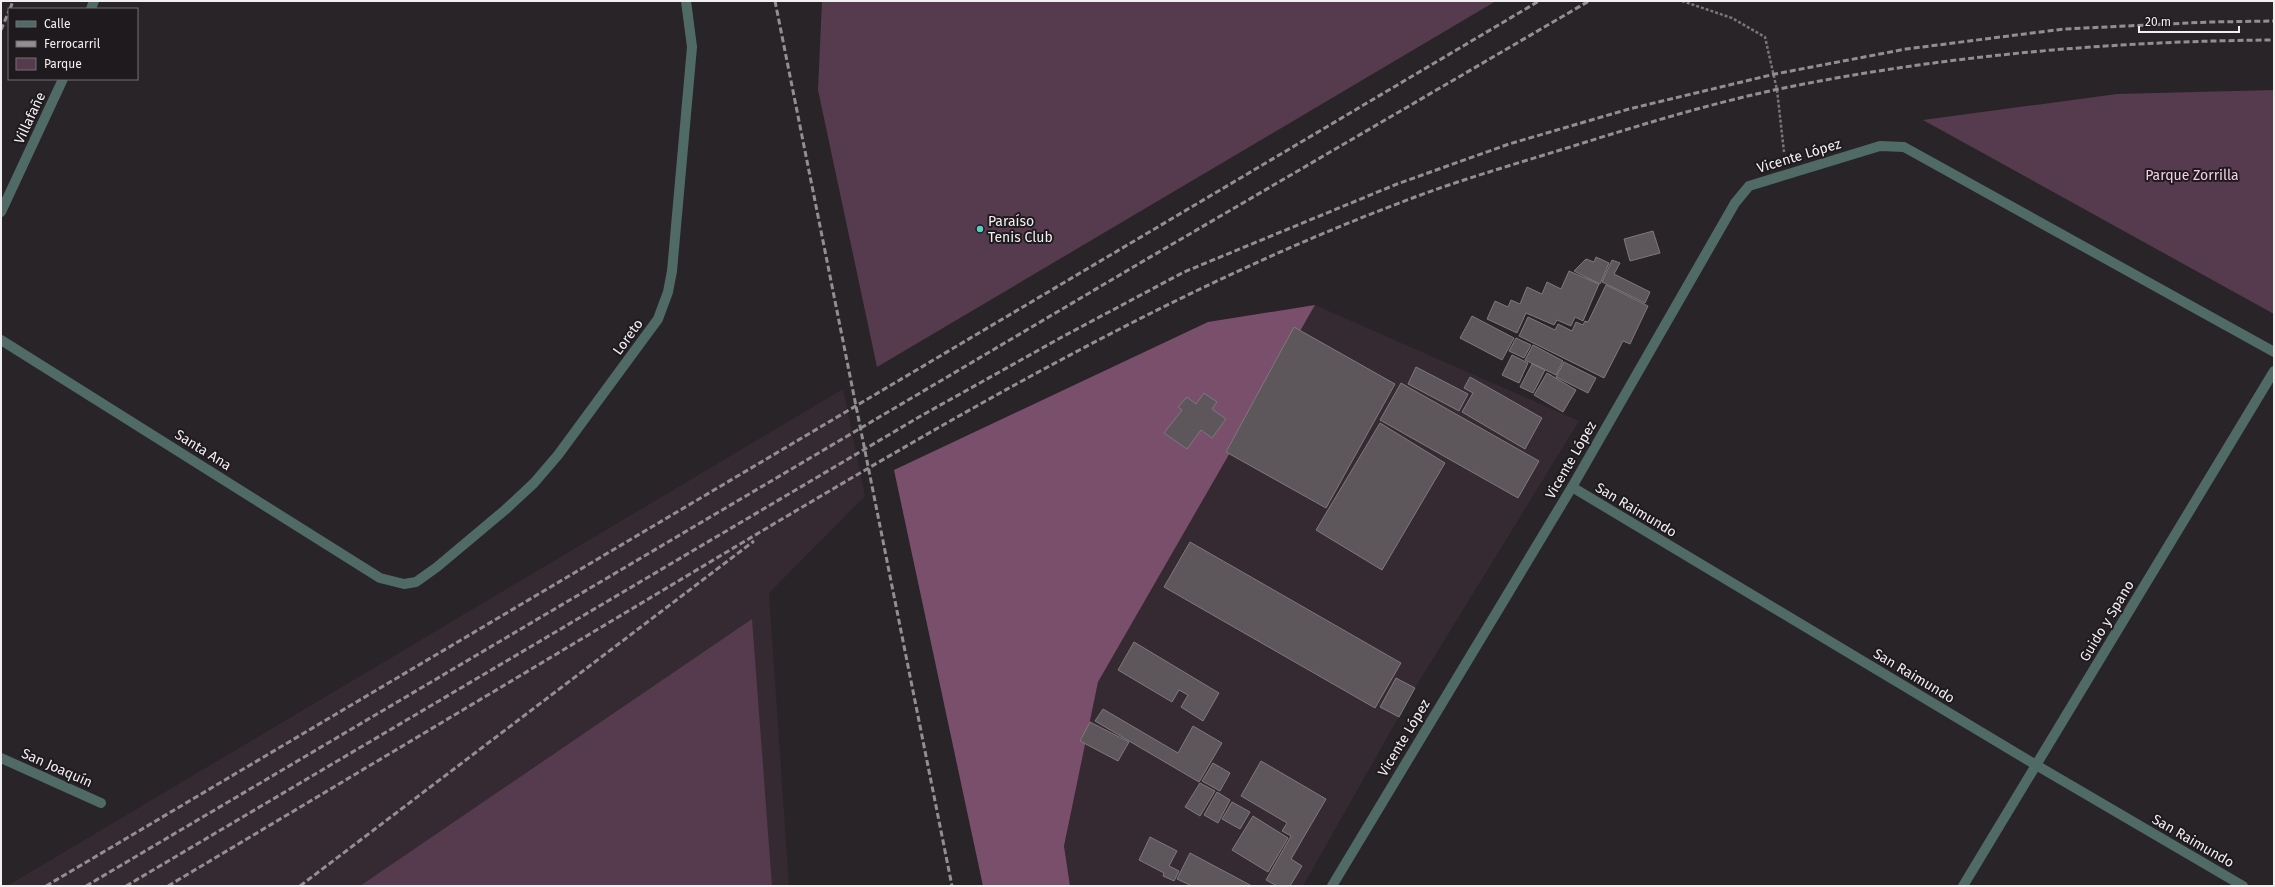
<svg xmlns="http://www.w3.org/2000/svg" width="2275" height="887" viewBox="0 0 2275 887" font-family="'Fira Sans',sans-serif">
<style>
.built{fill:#352a32}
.green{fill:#563a4d}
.forest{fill:#794f6c}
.building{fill:#5d575b;stroke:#7f787d}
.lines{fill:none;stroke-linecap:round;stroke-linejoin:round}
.path{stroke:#797578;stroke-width:2.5;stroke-dasharray:3 2;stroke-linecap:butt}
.minor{stroke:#506a66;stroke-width:10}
.rail{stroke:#928f91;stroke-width:3;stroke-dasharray:6 3;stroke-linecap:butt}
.poi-dot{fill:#58cec0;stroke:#1f1a1e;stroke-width:1.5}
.labels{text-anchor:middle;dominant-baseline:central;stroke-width:4;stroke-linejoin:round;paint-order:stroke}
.street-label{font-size:14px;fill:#f2eff1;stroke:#1f1a1e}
.park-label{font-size:14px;fill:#f8cde9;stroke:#1f1a1e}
.poi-label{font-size:14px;fill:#f2eff1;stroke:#1f1a1e;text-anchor:start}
</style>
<rect width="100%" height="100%" fill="#292427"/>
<g class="built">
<polygon points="1315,305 1579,421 1415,688 1303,886 1070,886 1064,846 1098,682"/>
<polygon points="843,389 865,496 769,593 789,886 7,886"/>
</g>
<g class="green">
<polygon points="822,1 1496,1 877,367 818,90"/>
<polygon points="2274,90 2274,314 1923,120 2117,94"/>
<polygon points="752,619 772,886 360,886"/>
</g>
<polygon class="forest" points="1315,305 1098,682 1064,846 1070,886 983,886 894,470 1208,322"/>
<g class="building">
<polygon points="1653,231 1660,253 1630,261 1624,239"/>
<polygon points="1596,257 1609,263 1600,284 1574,271 1586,259 1594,262"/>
<polygon points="1612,260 1620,263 1614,274 1650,292 1645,303 1602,282"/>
<polygon points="1569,271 1599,284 1583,321 1575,317 1571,326 1557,320 1554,325 1526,313 1517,333 1487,319 1495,301 1508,307 1511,300 1520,304 1527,287 1542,294 1547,282 1561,289"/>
<polygon points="1606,285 1648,306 1630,344 1623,341 1604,378 1519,336 1528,317 1555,330 1558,324 1572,331 1576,322 1583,325 1585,321 1588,322"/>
<polygon points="1472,316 1514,338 1502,360 1460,338"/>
<polygon points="1294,327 1395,384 1326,508 1226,452"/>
<polygon points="1516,338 1531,345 1524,358 1509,351"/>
<polygon points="1533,345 1563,361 1556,375 1525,360"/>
<polygon points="1512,355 1528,363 1519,383 1502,375"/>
<polygon points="1564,362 1596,378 1588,393 1556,377"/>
<polygon points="1532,364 1545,370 1533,393 1520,387"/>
<polygon points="1416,367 1468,394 1459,411 1408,384"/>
<polygon points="1547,373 1576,390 1563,412 1534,395"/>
<polygon points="1470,377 1542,418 1525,449 1462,412 1473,393 1464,388"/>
<polygon points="1401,383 1539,461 1518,498 1380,420"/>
<polygon points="1204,393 1217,402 1212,409 1226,419 1212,438 1201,430 1187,449 1164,433 1182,410 1178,407 1187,397 1196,404"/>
<polygon points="1380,423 1445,463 1382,570 1316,530"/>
<polygon points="1190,542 1401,663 1375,708 1164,587"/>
<polygon points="1134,642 1219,693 1203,721 1181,707 1188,695 1179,690 1172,702 1118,670"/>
<polygon points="1396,678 1415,688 1399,717 1380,707"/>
<polygon points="1103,709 1178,753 1193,726 1222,743 1199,782 1095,721"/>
<polygon points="1090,722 1129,742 1118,761 1080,741"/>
<polygon points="1261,761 1326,799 1291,859 1302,866 1290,886 1277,886 1266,880 1291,836 1282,831 1287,823 1241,796"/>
<polygon points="1213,763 1230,773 1220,791 1202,781"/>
<polygon points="1200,783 1215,791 1200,816 1185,807"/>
<polygon points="1217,792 1230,800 1218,823 1204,815"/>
<polygon points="1232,802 1250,812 1240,829 1222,819"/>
<polygon points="1253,816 1288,838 1268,872 1232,850"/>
<polygon points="1150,837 1177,851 1169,866 1179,871 1174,881 1163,876 1164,873 1139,860"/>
<polygon points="1190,853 1252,886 1192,886 1177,879"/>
</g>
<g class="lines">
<polyline class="path" points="1682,1 1732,18 1765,37 1777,90 1784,152"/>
<g class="minor">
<polyline points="91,9 94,1"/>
<polyline points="1,212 63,79"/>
<polyline points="1,340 380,578 404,584 416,582 437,567 505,510 534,483 558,455 658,319 668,292 672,271 692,47 686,1"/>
<polyline points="1572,487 2036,765 2243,886"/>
<polyline points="1,758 101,803"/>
<polyline points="1332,886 1572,487 1735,203 1749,186 1880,146 1904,147 2274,352"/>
<polyline points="1963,886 2274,371"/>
</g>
<g class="rail">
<polyline points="775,1 952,886"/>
<polyline points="10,9 13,1"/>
<polyline points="1,30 9,11"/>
<polyline points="46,886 1539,1"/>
<polyline points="86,886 1140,263 1589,1"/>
<polyline points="126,886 919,417 1062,337 1184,272 1397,184 1509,144 1629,109 1775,74 1906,49 2064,29 2209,22 2274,21"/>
<path d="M168,886C354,775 540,664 725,553C943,423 1164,292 1402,202C1456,181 1512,165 1567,148C1637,126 1708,104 1779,89C1939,56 2111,41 2274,40"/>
<polyline points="300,886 754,541"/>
</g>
</g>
<circle class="poi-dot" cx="980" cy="229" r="4"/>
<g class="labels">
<g class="street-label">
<text transform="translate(30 118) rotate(-65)">Villafañe</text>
<text transform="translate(1799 156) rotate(-17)">Vicente López</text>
<text transform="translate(628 337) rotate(-54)">Loreto</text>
<text transform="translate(203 450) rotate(32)">Santa Ana</text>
<text transform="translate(1571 460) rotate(-60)">Vicente López</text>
<text transform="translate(1636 510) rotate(31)">San Raimundo</text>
<text transform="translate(2107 621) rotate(-59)">Guido y Spano</text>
<text transform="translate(1914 676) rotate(31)">San Raimundo</text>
<text transform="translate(1404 738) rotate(-59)">Vicente López</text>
<text transform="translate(57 768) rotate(24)">San Joaquín</text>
<text transform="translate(2193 841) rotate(30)">San Raimundo</text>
</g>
<g class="park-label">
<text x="2192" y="175">Parque Zorrilla</text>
</g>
<g class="poi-label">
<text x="988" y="221">Paraíso<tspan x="988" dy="16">Tenis Club</tspan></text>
</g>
</g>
<rect width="2275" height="887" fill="none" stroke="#f2eff1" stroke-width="4"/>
<rect x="8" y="8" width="130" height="72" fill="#1f1a1e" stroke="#736f72"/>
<rect x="16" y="21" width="20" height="6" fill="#506a66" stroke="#736f72"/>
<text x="44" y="28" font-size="12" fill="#f2eff1">Calle</text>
<rect x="16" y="41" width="20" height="6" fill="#928f91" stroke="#736f72"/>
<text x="44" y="48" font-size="12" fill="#f2eff1">Ferrocarril</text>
<rect x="16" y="58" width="20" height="12" fill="#563a4d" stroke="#736f72"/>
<text x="44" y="68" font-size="12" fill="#f2eff1">Parque</text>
<path d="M2139 26v6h100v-6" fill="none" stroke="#f2eff1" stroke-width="2"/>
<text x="2145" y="26" font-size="12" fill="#f2eff1" stroke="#1f1a1e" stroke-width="3" paint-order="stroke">20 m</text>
</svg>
